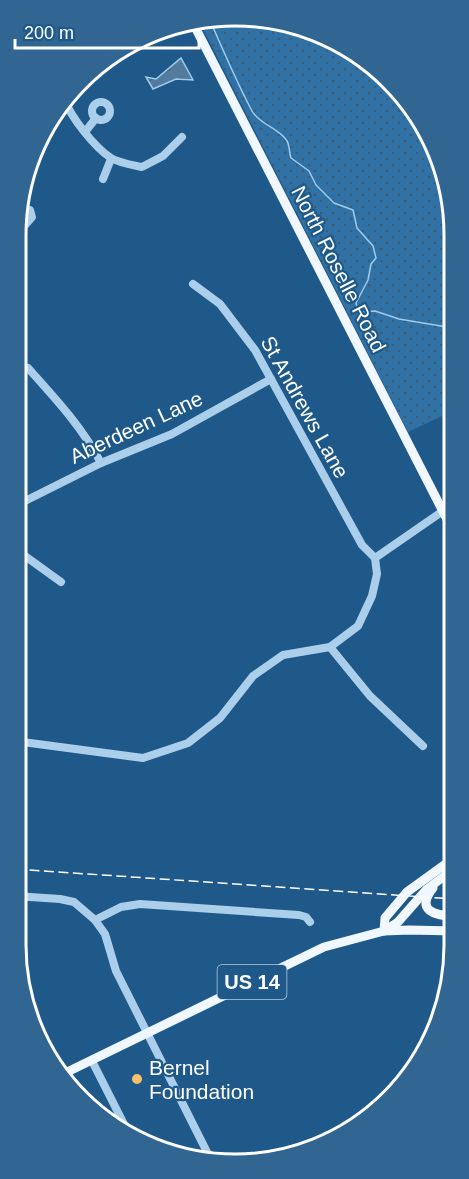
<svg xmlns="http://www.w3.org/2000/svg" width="469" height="1179" viewBox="0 0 469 1179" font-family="Arial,sans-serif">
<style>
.grass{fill:url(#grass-dots)}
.water{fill:url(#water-ripples);stroke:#9fcbed;stroke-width:1.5}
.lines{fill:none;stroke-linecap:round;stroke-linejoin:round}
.stream{stroke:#9fcbed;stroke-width:1.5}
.minor{stroke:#abcfeb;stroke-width:8}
.major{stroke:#f0f7fe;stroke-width:9}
.rail{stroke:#fff;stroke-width:1.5;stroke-dasharray:10 4.5;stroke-linecap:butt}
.poi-dot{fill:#f9c06b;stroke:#1f598a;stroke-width:2}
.labels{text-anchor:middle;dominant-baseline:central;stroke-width:4.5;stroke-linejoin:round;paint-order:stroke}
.shield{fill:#1f598a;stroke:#bccddc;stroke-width:1.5}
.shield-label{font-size:20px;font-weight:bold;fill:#fff}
.street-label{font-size:21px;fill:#fff;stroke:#1f598a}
.poi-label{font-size:21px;fill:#fff;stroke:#1f598a;text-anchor:start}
.rim{fill:none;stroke:#fff;stroke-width:3}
</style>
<defs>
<pattern id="grass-dots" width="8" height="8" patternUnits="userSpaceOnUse" patternTransform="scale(1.5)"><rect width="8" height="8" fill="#3072a5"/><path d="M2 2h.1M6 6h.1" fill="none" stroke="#415b70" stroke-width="1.8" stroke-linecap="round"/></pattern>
<pattern id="water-ripples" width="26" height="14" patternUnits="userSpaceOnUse" patternTransform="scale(1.5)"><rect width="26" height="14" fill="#527b9d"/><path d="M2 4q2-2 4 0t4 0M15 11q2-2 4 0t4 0" fill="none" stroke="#4f6474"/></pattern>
</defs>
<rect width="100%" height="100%" fill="#1f598a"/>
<polygon class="grass" points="220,15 305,27 357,52 400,90 437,150 452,206 453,424 440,417 408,432 199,21"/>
<polygon class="water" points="181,58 193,80 176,79 153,89 146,77 156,79"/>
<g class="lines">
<path class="stream" d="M209,18C223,50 236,81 252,111C260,125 279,128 287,141C290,146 289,153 291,158L309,171L316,185L334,203L353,210L357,228L373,246L376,258L371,264L368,280L356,303L358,310L364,312L375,311L399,319L447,327L452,330"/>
<g class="minor">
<polyline points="131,42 136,41 140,37"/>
<path d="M64,99C71,117 94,147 111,158C119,163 133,165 142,167L163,156L182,137"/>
<circle cx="101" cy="111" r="9"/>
<polyline points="55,114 68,108"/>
<polyline points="85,132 96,118"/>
<polyline points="40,140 45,132"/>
<polyline points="103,179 111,159"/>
<polyline points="17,224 25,225 32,217 30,210 20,207"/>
<polyline points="193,284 220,304 255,350 362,545 375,558"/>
<path d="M28,368C55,398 82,427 101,463"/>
<polyline points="15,506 101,463 172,434 271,379"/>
<polyline points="15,544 25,556 61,582"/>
<polyline points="330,647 370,696 423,746"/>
<polyline points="15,741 143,758 188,743 220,718 253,676 283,655 330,647 358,626 372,596 377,574 375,558 443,511 453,507"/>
<polyline points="15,896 60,899 74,902 95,920 105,934 116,971 212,1162"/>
<polyline points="95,920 121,907 140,904 299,915 306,917 310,922"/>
<polyline points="92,1061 130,1136"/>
</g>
<g class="major">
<polyline points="193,23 453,531"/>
<path d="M433,888C415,911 435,915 454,917"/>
<polyline points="386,930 398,922 427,889 454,869"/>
<polyline points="384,931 385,918 407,892 454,858"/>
<polyline points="61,1075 324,947 384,931 409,930 454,931"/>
</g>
<polyline class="rail" points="15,869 454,899"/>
</g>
<circle class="poi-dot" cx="137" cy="1079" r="6"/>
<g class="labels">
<rect class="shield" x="217.5" y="965" width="69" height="34" rx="4.5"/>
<g class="shield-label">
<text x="252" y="982">US 14</text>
</g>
<g class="street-label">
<text transform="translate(339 269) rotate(63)">North Roselle Road</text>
<text transform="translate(305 407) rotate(61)">St Andrews Lane</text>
<text transform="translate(136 427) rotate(-25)">Aberdeen Lane</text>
</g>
<g class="poi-label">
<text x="149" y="1067">Bernel<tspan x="149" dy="24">Foundation</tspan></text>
</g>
</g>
<path d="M0 0H469V1179H0ZM235 26H235A209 209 0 0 1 444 235V945A209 209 0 0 1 235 1154H235A209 209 0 0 1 26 945V235A209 209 0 0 1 235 26Z" fill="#316693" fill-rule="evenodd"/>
<path class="rim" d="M235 26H235A209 209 0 0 1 444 235V945A209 209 0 0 1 235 1154H235A209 209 0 0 1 26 945V235A209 209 0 0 1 235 26Z"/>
<path d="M15 39v9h184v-9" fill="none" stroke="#ffffff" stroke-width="3"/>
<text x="24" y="39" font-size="18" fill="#ffffff" stroke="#1f598a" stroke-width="4.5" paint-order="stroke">200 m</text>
</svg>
